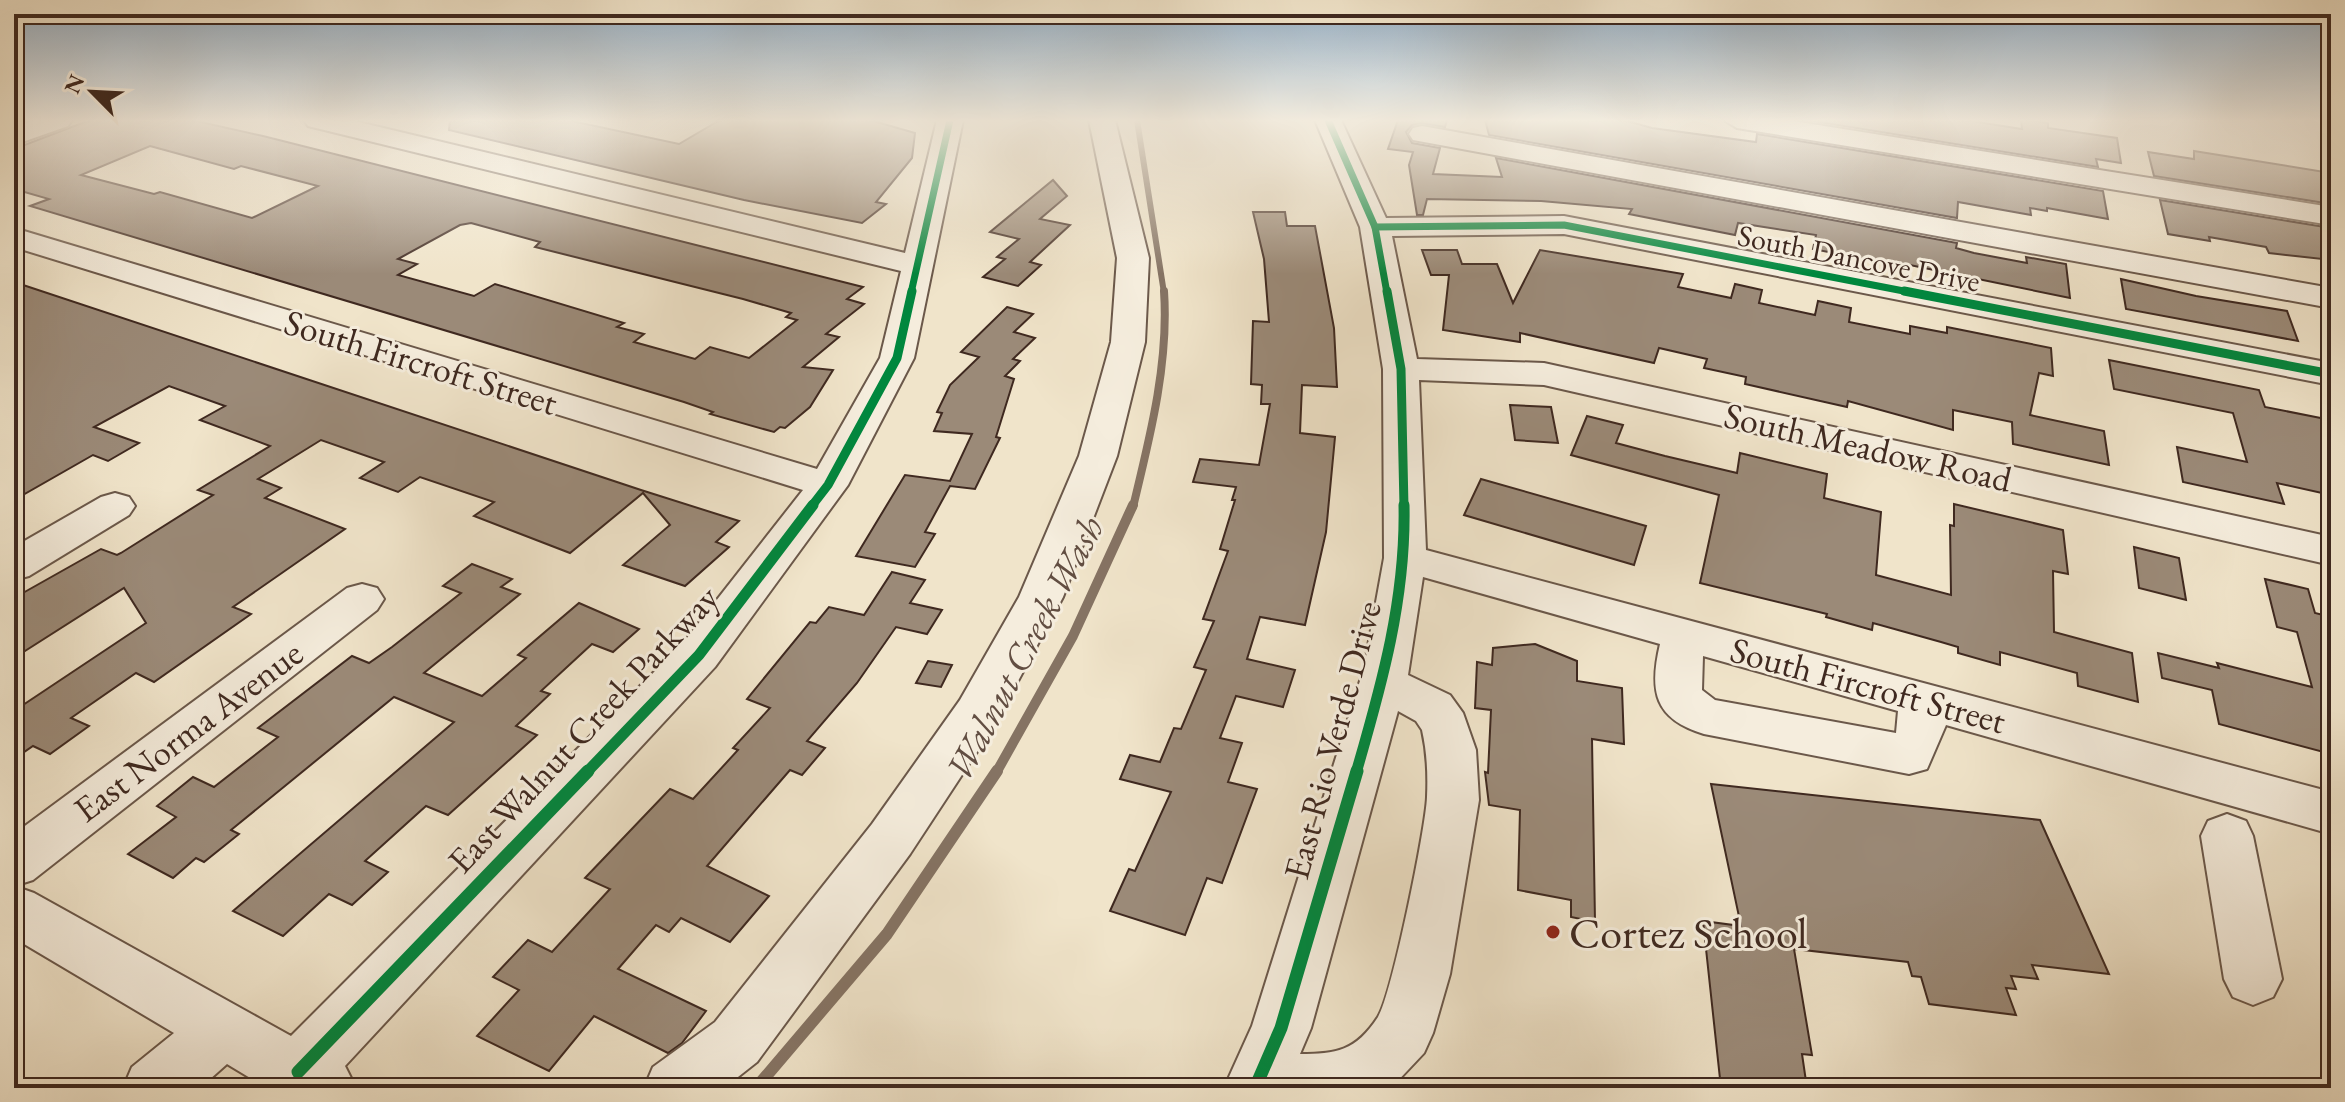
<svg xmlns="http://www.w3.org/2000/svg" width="2345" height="1102" viewBox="0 0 2345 1102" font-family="'EB Garamond',serif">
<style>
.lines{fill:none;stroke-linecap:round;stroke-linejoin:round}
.stream-far3{stroke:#857363;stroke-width:6}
.stream-far2{stroke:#857363;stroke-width:8}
.stream-far1{stroke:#857363;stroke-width:10}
.stream{stroke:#857363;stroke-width:12}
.building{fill:#9b8a78;stroke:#3f2920;stroke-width:2;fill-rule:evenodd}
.minor-casing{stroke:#6b584a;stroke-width:4}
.minor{fill:#f5eddd;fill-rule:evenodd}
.cycleway-far3-casing{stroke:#f5eddd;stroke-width:10}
.cycleway-far2-casing{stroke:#f5eddd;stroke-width:13}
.cycleway-far1-casing{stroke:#f5eddd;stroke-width:16}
.cycleway-casing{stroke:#f5eddd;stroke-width:18}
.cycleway-far3{stroke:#00873e;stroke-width:7}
.cycleway-far2{stroke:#00873e;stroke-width:9}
.cycleway-far1{stroke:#00873e;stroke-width:11}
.cycleway{stroke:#00873e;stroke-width:13}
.poi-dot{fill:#8f2418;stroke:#f5eddd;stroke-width:3}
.labels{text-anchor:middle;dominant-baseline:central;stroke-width:6;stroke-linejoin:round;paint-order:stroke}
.far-street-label{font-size:30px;fill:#3f2920;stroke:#f5eddd}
.street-label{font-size:36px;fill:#3f2920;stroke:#f5eddd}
.water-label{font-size:38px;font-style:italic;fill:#624e42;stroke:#f5eddd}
.near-poi-label{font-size:44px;fill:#3f2920;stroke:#f5eddd;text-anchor:start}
</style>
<rect width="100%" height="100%" fill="#f0e4ca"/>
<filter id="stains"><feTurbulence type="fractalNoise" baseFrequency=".0025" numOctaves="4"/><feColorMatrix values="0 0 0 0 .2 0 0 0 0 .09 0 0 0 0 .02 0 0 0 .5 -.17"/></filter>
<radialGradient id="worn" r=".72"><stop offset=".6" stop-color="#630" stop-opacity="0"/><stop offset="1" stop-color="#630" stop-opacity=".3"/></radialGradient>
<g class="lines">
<polyline class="stream-far3" points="1137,120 1164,293"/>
<path class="stream-far2" d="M1133,507C1150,437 1169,363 1164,291"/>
<polyline class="stream-far1" points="996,773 1073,636 1133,505"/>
<polyline class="stream" points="756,1088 887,934 997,771"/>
</g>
<g class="building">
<path d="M90,120H192L263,136L863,287L847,299L864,304L826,334L839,337L803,367L833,370L810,407L785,428L780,427L774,432L710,414L713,412L684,402L30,206L49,199L14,189V149ZM150,146L234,169L241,166L318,186L252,218L160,192L154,194L81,175ZM471,223L540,242L535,247L743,299L791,313L786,317L797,320L749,358L710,347L695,359L634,342L644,334L617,327L624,323L495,284L474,296L398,275L417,264L398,259L460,225Z"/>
<polygon points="450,120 567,120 679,144 720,120 870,120 915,133 912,158 876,202 886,204 862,223 744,200 449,130"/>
<polygon points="1398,120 1447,120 1445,127 1421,123 1412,125 1406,132 1412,143 1440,148 1433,174 1502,177 1496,158 1957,243 1956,248 1974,253 2027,263 2026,257 2066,264 2070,298 1900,263 1900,266 1813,249 1816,235 1738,223 1735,235 1629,214 1632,209 1541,201 1427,199 1423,215 1417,215 1409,165 1413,152 1388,149"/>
<polygon points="1485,120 1624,120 1652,128 1756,142 1757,134 2103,191 2108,219 2047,208 2047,211 2030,208 2031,215 1958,202 1957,218 1489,135"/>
<polygon points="1807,120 1965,120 2022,129 2021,120 2028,120 2048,123 2048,128 2117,138 2121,163 2096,159 2098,167"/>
<polygon points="2194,151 2331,173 2331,204 2154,176 2148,152 2194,159"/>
<polygon points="1053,180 1067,196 1040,219 1070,225 1030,262 1041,265 1018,286 983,277 1005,259 997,257 1019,239 990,232"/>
<polygon points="2160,200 2331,228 2331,260 2269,253 2266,247 2209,237 2210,241 2168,234"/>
<polygon points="1253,212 1285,212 1287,226 1315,226 1334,328 1337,387 1302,385 1300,433 1335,437 1326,532 1305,625 1260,617 1247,659 1295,670 1283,707 1236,696 1220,738 1242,743 1228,782 1257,789 1222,883 1207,878 1185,935 1110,911 1129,869 1135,871 1171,792 1120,779 1130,755 1160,762 1174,728 1181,729 1206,670 1194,667 1214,621 1203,619 1228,551 1220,549 1235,500 1232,500 1236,487 1193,482 1200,459 1259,465 1270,404 1261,404 1262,385 1251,384 1253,321 1269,322 1264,259"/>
<polygon points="1422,250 1457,250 1462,264 1497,264 1513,303 1540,250 1683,274 1678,287 1731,298 1735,284 1762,290 1759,303 1815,315 1818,301 1851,308 1849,322 1910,334 1910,326 1947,333 1947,327 2051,348 2053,376 2039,373 2030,415 2104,431 2109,465 2013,444 2012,422 1953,410 1953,430 1848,401 1847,407 1745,384 1746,377 1704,368 1707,359 1659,348 1654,363 1520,333 1520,342 1443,330 1449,275 1431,275"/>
<polygon points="2121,279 2196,296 2287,311 2298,341 2126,309"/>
<polygon points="14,282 641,490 739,521 716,542 729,547 685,586 623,565 670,525 643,493 570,553 474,516 494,502 420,477 398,492 360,478 384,462 321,440 258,479 281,488 265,498 345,529 233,607 251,614 154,682 136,673 71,718 89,726 50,754 33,746 14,759 14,711 146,623 124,588 14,658 14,598 101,549 117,555 121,553 213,495 198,490 270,446 200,420 225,406 169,386 94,427 139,443 108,461 93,455 14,500"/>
<polygon points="1007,307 1033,314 1014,332 1035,338 1013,359 1020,361 1005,376 1014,379 996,437 1000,438 975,489 950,486 925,532 935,534 915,567 856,556 905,475 950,481 972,434 934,431 942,413 937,412 950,385 979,357 961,352"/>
<polygon points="2109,360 2259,390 2265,407 2331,420 2331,495 2277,483 2284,504 2183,482 2177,447 2247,462 2233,413 2114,389"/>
<polygon points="1510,405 1551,407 1558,443 1515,440"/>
<polygon points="1587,416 1623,425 1616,443 1665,456 1737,473 1740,453 1827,474 1824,498 1881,512 1876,575 1951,595 1950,525 1954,526 1954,504 2063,530 2068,574 2053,571 2054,632 2132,653 2138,702 2078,686 2077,673 2000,652 2000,665 1958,653 1958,647 1941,642 1873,623 1872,630 1826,617 1827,614 1700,583 1719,495 1571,455"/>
<polygon points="1481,479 1646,526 1634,565 1464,515"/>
<polygon points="2134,547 2179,558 2186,600 2139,588"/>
<polygon points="472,564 512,579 501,587 520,594 424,673 482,696 526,658 518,655 579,603 639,629 613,652 592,644 541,691 550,694 516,726 537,735 448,815 426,806 365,861 388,872 352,905 329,894 283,936 233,911 454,722 394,697 231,830 239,834 204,862 196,858 173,878 128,854 176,817 157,806 193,777 214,787 278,737 258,728 352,656 369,663 392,647 461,593 443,586"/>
<polygon points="892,572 925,580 910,603 942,610 927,634 896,627 857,683 807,741 825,748 802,775 790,770 707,866 769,896 730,942 681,918 669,932 656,925 618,969 706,1011 682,1043 668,1053 594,1016 549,1071 477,1036 519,990 493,977 528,940 552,952 610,889 585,878 670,789 693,799 738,750 733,748 770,708 747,699 810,622 816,623 829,607 864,615"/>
<polygon points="2265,579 2308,589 2315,613 2331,617 2331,754 2219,724 2212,690 2162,678 2158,653 2219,668 2217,663 2312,687 2297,632 2277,627"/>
<polygon points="1535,644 1577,661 1577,681 1622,688 1624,744 1592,739 1595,922 1571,917 1571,900 1518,890 1520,810 1489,805 1485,772 1488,773 1491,710 1475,708 1477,662 1492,665 1493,648"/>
<polygon points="928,661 952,665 941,687 916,683"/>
<polygon points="1711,784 2040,820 2109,974 2032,965 2038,979 2011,976 2016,989 2006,988 2016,1015 1929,1004 1921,977 1912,976 1908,962 1794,949 1812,1055 1802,1054 1807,1088 1721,1088 1703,921 1741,926"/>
</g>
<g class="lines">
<g class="minor-casing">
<g id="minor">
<polygon points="35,120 72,120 68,126 14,145 14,128"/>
<polygon points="304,120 350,120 905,253 937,120 963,120 914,358 848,485 715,667 345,1066 356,1088 267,1088 227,1064 200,1088 123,1088 132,1067 174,1033 14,938 14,834 347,588 362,584 377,588 384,599 377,610 33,880 14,886 34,893 291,1036 683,643 803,490 14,247 14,228 817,469 880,358 901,271 308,126"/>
<polygon points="1089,120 1115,120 1149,258 1145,342 1117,456 1063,597 994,726 910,854 757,1062 724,1088 644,1088 653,1067 715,1022 872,824 960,700 1019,597 1079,456 1111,342 1117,258"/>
<path d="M1315,120H1341L1386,218L1564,216L2331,363V385L1564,234L1392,236L1417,359L1544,363L2331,537V565L1544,385L1419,380L1426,550L2331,792V834L1946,725L1927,769L1909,774L1704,734C1654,719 1649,691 1660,644L1423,577L1408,675L1450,695L1463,713L1476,750L1479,800L1450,974L1433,1033L1424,1053L1391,1088H1224L1252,1026L1364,668L1384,558L1383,369L1360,227ZM1703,656L1898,711L1896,733L1715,700L1702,690ZM1398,711L1416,721L1422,730C1427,752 1428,774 1427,797C1426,827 1392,995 1378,1017C1356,1051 1336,1054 1300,1054L1311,1028Z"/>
<polygon points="1724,120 1787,120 2331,207 2331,225 1737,128"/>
<polygon points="1422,126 2331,288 2331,308 1413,140 1409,134 1413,128"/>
<polygon points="115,493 129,497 135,506 129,515 29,576 14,580 14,547 101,497"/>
<polygon points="2227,814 2246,821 2253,836 2282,979 2273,997 2253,1005 2233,997 2224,979 2201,836 2208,821"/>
</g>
</g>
<use href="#minor" class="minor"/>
<g class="cycleway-far3-casing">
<g id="cycleway-far3">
<polyline points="1328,120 1375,227 1387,293"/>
<polyline points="1375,227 1564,225 1914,293"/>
<polyline points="911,293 950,120"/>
</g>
</g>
<g class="cycleway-far2-casing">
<g id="cycleway-far2">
<polyline points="1387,291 1401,369 1404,507"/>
<polyline points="1904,291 2331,374"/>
<polyline points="811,507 828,485 897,358 912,291"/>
</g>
</g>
<g class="cycleway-far1-casing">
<g id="cycleway-far1">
<polyline points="586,773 699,655 813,505"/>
<path d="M1356,773C1382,684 1406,598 1404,505"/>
</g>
</g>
<g class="cycleway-casing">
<g id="cycleway">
<polyline points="298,1072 588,771"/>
<polyline points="1255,1088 1281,1028 1357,771"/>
</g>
</g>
<use href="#cycleway-far3" class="cycleway-far3"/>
<use href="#cycleway-far2" class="cycleway-far2"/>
<use href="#cycleway-far1" class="cycleway-far1"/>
<use href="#cycleway" class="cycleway"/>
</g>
<linearGradient id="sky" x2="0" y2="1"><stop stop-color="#93aec5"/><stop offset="0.44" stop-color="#f8f3e7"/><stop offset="1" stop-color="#f8f3e7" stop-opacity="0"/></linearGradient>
<rect width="2345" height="274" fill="url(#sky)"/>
<circle class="poi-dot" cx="1553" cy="932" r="8"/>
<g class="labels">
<g class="far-street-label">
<text transform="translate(1859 258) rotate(11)">South Dancove Drive</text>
</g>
<g class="street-label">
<text transform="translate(421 362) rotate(17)">South Fircroft Street</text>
<text transform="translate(1868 447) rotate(13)">South Meadow Road</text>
<text transform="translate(1868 685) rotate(15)">South Fircroft Street</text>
<text transform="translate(583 729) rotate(-47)">East Walnut Creek Parkway</text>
<text transform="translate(188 731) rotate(-37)">East Norma Avenue</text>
<text transform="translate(1332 740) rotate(-75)">East Rio Verde Drive</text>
</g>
<g class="water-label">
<text transform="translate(1024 648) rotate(-62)">Walnut Creek Wash</text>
</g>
<g class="near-poi-label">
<text x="1569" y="932">Cortez School</text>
</g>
</g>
<rect width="2345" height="1102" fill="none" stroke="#f0e4ca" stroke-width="48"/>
<rect x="16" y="16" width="2313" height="1070" fill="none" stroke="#3f2920" stroke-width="4"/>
<rect x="24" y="24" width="2297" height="1054" fill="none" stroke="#3f2920" stroke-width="2"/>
<g transform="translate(92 92) rotate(294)" stroke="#f5eddd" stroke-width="6" paint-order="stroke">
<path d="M0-6L14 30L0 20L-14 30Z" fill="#3f2920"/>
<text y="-12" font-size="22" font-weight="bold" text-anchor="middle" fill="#3f2920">N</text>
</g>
<rect width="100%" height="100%" filter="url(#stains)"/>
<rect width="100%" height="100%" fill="url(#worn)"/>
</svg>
